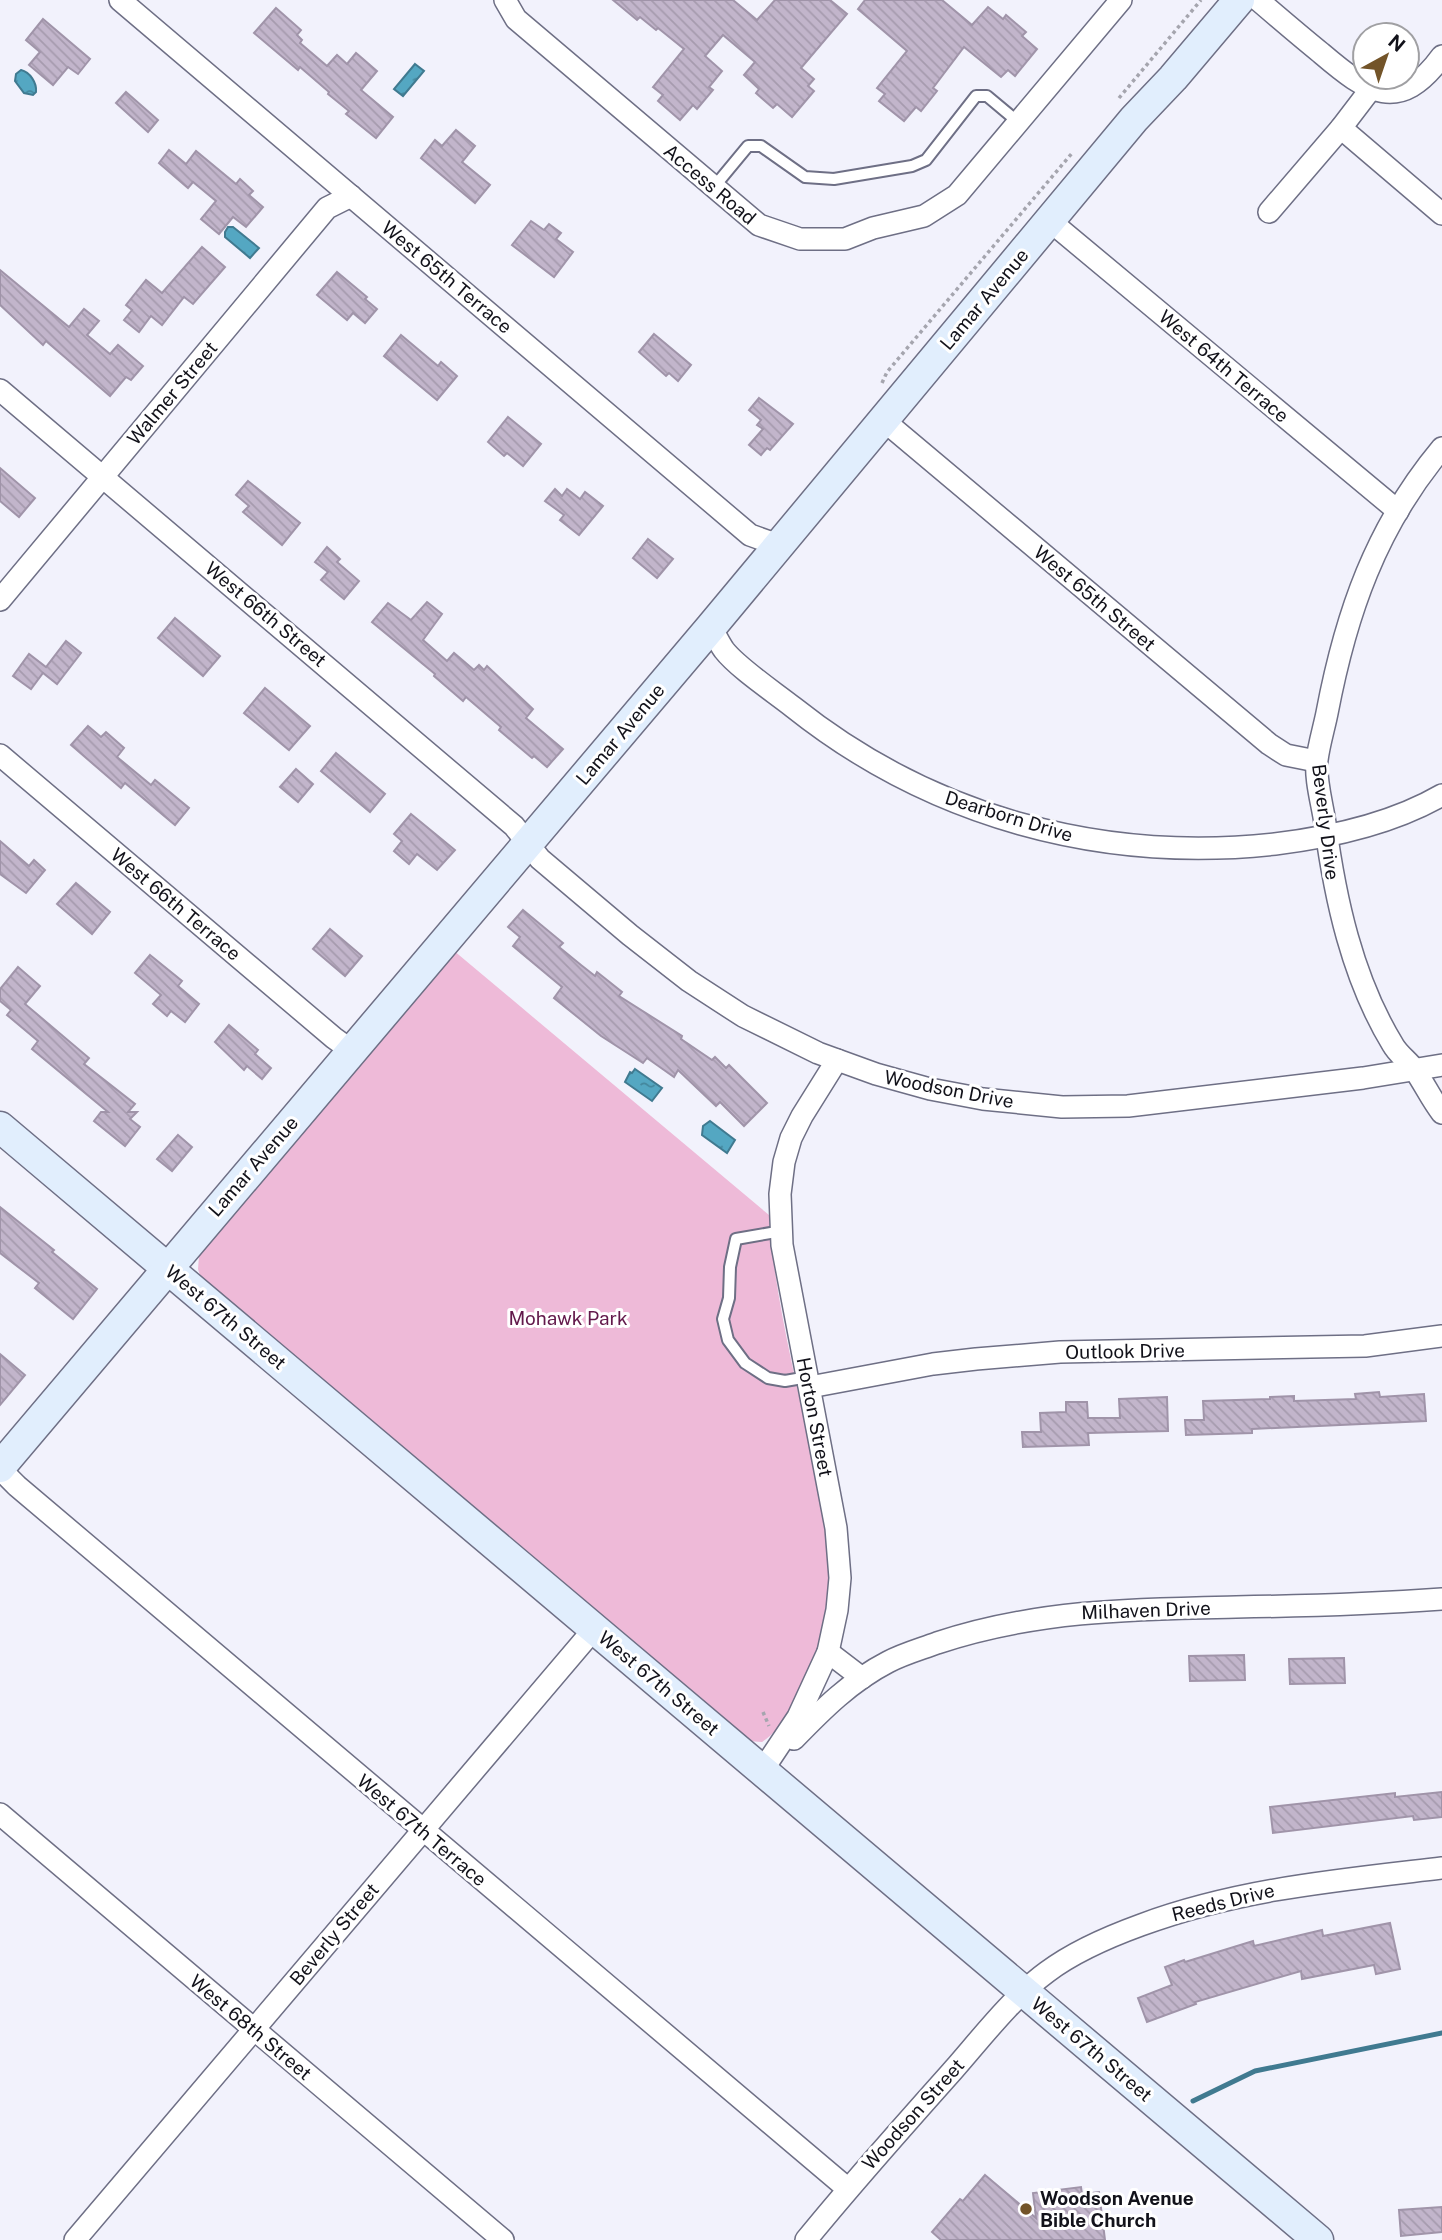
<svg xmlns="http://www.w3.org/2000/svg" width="1442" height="2240" viewBox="0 0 1442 2240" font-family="'Public Sans',sans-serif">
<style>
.green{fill:#eebad8}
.water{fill:url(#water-ripples);stroke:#407a90;stroke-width:2}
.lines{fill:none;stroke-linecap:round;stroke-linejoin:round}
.stream{stroke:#407a90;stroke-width:5}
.building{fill:url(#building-back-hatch);stroke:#a094a9;stroke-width:2}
.lane-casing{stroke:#6e6f85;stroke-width:14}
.street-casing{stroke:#6e6f85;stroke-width:24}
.secondary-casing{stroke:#6e6f85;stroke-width:33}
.path{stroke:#a5a5ae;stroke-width:3.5;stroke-dasharray:3.5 3.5;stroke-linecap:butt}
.lane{stroke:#fff;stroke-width:10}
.street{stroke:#fff;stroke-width:21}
.secondary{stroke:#e1eefd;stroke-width:30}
.poi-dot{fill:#735429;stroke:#fff;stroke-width:2.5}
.labels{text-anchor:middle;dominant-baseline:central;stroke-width:6;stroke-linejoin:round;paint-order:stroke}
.street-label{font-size:19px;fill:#12121a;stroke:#fff}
.park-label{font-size:19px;fill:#62194b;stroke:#fff}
.poi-label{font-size:19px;font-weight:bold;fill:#12121a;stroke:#fff;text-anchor:start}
</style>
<defs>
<pattern id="water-ripples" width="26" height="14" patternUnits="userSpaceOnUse" patternTransform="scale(1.75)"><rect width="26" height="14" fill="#54a7c2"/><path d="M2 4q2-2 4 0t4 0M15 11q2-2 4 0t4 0" fill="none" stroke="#44879d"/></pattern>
<pattern id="building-back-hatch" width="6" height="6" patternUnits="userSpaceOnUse" patternTransform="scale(1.75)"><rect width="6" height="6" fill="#c2b5cb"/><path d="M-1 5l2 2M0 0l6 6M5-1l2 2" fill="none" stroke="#a69bae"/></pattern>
</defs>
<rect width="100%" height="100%" fill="#f2f2fc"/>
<path class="green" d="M453,950L769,1215C774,1296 796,1378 812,1457C822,1504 833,1552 828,1600C826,1624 817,1649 809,1672C800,1697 785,1727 762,1742L747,1741L201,1279L198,1269L199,1256Z"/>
<g class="water">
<polygon points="415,64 424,71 403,96 394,89"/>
<path d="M21,70C30,72 37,83 36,92L33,95L24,93L15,81L16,74Z"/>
<polygon points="228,227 233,227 259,248 250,258 225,237 225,232"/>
<polygon points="635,1069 662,1088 652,1101 625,1082 630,1072 632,1073"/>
<polygon points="710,1121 735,1140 727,1153 702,1135 703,1126"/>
</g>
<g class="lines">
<polyline class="stream" points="1193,2101 1255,2071 1442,2033"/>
</g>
<g class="building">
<polygon points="613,0 733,0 757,20 775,0 830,0 847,14 801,68 814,79 808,86 814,91 792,117 777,104 773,108 756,93 759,89 744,75 755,62 723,35 705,56 722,71 709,87 713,90 697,109 693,105 680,120 658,101 663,95 653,87 684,49 658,28 656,30 640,17 637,20"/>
<polygon points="865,0 942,0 972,25 988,7 1003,19 1006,15 1026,32 1022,36 1037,49 1015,76 1008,70 1001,77 964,47 933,88 937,91 921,111 916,107 904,121 879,101 885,94 877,88 907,51 858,9"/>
<polygon points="276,8 301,30 297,35 302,40 300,43 327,66 337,55 347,64 356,53 377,71 361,90 393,117 376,138 346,114 349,111 328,94 329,92 300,67 298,70 254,33"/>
<polygon points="43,19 90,59 78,74 68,67 53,85 29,65 40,52 26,40"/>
<polygon points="126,92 158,120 148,132 116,103"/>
<polygon points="456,130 475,146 462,162 490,185 475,203 421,158 435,140 442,146"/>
<polygon points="169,150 186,164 196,151 236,184 240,179 253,191 249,195 263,207 246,227 233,217 219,234 201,219 216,201 193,182 188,188 159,163"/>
<polygon points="531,221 544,230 549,224 561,233 556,239 573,252 554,277 512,245"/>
<polygon points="202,247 225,267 193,304 184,297 162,325 151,316 139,332 124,320 132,310 126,305 146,280 162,293"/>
<polygon points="0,270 69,327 84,309 99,321 87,335 110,354 118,345 143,366 131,380 126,377 110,396 46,341 43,345 0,305"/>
<polygon points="337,272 367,297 365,299 377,309 365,323 353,313 347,320 317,295"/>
<polygon points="654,334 691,365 678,381 669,373 666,376 639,352"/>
<polygon points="401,335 438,366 441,362 457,376 437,400 384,356"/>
<polygon points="759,398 793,424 770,450 767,448 761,455 749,445 763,429 757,425 761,420 749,410"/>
<polygon points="508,417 541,444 523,466 507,453 504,456 488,442"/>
<polygon points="0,468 35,498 19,517 0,501"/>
<polygon points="248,481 300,523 282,545 243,512 249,506 236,495"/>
<polygon points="555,489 562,496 567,489 580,499 585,492 603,506 579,535 560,520 564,515 545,501"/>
<polygon points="648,539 673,559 657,578 633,558"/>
<polygon points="327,547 340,559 337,562 359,581 344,599 321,580 328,572 315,562"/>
<polygon points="427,602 442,614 423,640 447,661 454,653 474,670 479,665 484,670 487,666 533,709 526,718 563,749 547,767 534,756 532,758 499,730 501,727 466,697 463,701 434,676 435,674 372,622 388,603 411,620"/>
<polygon points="175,618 220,656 203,676 158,638"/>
<polygon points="66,641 81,653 57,684 43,673 31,689 13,676 29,654 46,667"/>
<polygon points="265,688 310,726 289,750 244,713"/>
<polygon points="88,726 101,737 106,732 124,748 117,757 151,785 155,780 189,808 175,825 125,783 121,788 71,745"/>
<polygon points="336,753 385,794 370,812 321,771"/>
<polygon points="296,769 313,784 298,802 280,787"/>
<polygon points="411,814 455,850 437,870 417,854 409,864 394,851 402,841 394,834"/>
<polygon points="0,841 29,866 34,860 45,870 26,893 0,874"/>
<polygon points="76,883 110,912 92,934 57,904"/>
<polygon points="523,910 563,943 559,947 581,965 595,976 597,972 622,992 619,996 682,1036 681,1039 712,1060 715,1057 726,1068 729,1065 767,1103 744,1126 720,1102 716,1106 678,1070 674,1077 647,1058 643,1063 601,1036 554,998 562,987 513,946 520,937 508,927"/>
<polygon points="330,929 362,956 345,976 313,949"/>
<polygon points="150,955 182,981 178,986 199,1004 185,1022 171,1011 167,1016 153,1004 161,995 135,973"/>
<polygon points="18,967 40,986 25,1004 89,1058 84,1064 135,1104 128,1112 137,1112 130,1119 140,1127 125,1146 94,1121 101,1112 108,1112 32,1049 38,1041 7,1015 11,1010 0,1001 0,989"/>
<polygon points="229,1025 258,1050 255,1054 271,1068 262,1079 247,1066 244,1070 215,1042"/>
<polygon points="178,1135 192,1147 172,1171 157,1159"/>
<polygon points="0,1207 54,1250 52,1252 97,1289 73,1319 35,1288 39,1283 0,1253"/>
<polygon points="0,1354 25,1375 0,1405"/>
<polygon points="1379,1392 1380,1397 1424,1394 1426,1421 1252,1429 1252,1433 1186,1435 1185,1420 1204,1420 1203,1401 1270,1399 1270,1397 1294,1396 1294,1401 1356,1399 1355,1394"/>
<polygon points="1167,1397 1168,1431 1088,1433 1089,1445 1023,1447 1022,1432 1041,1432 1040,1413 1066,1412 1066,1402 1087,1402 1088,1418 1120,1418 1119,1399"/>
<polygon points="1244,1655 1245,1680 1190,1681 1189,1656"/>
<polygon points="1344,1658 1345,1683 1290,1684 1289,1659"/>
<polygon points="1442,1792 1442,1817 1414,1820 1413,1816 1273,1833 1270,1807 1395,1793 1395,1797"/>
<polygon points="1390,1923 1400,1969 1376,1974 1374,1965 1302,1979 1301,1971 1195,2002 1196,2004 1147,2022 1138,1998 1172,1985 1165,1967 1184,1960 1185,1962 1253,1941 1254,1946 1322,1930 1323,1936"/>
<polygon points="985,2175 1036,2218 1033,2193 1081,2187 1082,2194 1099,2192 1105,2240 941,2240 932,2232 960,2199 963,2201"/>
<polygon points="1442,2207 1442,2232 1401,2236 1399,2210"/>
</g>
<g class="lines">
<g class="lane-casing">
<g id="lane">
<polyline points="714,187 748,146 761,146 805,177 834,179 912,166 926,160 976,96 987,96 1018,122"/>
<polyline points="782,1231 736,1239 730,1267 729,1298 723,1319 728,1340 745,1363 768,1378 785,1381 808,1377"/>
</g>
</g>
<g class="street-casing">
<g id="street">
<polyline points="120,0 750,535 778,545"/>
<polyline points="505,0 516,19 759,225 800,239 845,239 873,228 924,216 957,195 1121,0"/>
<path d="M1258,0C1279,18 1300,36 1321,53C1368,93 1399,115 1442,56"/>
<polyline points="1341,128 1442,214"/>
<polyline points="1269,212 1341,128 1370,90"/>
<polyline points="1050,221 1398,511"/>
<polyline points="0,390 514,826 540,859 630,935 689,981 743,1016 818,1053 876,1074 930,1089 983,1099 1062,1107 1128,1106 1363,1078 1442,1065"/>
<polyline points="882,419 1269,744 1286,755 1316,761"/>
<path d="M1442,448C1376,527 1346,613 1327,713C1324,728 1319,744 1317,760C1315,779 1322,803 1325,823C1335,898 1352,978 1393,1045C1398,1054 1407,1060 1414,1069C1424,1083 1431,1099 1442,1113"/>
<polyline points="0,600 327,208 351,196"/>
<path d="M711,627C715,634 719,643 724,650C738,668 774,692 793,707C931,817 1101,863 1275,844C1333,837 1392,824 1442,795"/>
<polyline points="0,755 334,1038 352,1051"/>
<polyline points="810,1387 933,1364 976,1359 1060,1352 1365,1346 1442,1336"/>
<polyline points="0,1469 17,1486 848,2189"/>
<polyline points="828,1652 862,1678"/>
<path d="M794,1739C822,1710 851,1681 888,1662C903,1654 921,1649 937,1643C1036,1610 1133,1609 1236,1607C1305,1606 1373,1604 1442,1599"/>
<polyline points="762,1771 798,1717 828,1652 837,1610 840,1578 836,1528 782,1245 780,1194 784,1162 791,1138 802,1116 837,1060"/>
<polyline points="0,1814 503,2240"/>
<polyline points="75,2240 594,1629"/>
<path d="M806,2240C854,2181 905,2124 955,2068C982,2037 1014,1996 1047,1972C1075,1951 1108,1937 1141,1925C1238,1889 1340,1880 1442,1868"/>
</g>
</g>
<g class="secondary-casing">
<g id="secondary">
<polyline points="0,1127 1318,2240"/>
<polyline points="0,1467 711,627 1134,119 1173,78 1239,0"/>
</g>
</g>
<g class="path">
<polyline points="1119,98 1201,0"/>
<polyline points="882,383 887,372 1073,152"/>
<polyline points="763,1712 769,1726"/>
</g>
<use href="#lane" class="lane"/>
<use href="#street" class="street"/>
<use href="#secondary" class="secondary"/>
</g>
<circle class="poi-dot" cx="1026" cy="2209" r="7"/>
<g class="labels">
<g class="street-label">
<text transform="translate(710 184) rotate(40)">Access Road</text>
<text transform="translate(447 277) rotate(40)">West 65th Terrace</text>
<text transform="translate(984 299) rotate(-50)">Lamar Avenue</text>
<text transform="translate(1224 366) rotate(40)">West 64th Terrace</text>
<text transform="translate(172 393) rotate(-50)">Walmer Street</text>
<text transform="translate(1095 598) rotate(40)">West 65th Street</text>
<text transform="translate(266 614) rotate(40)">West 66th Street</text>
<text transform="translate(620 734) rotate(-50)">Lamar Avenue</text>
<text transform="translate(1009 816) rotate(17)">Dearborn Drive</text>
<text transform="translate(1326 822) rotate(83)">Beverly Drive</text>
<text transform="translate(176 904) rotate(40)">West 66th Terrace</text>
<text transform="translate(949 1089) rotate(11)">Woodson Drive</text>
<text transform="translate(253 1166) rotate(-49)">Lamar Avenue</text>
<text transform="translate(226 1317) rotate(40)">West 67th Street</text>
<text transform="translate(1125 1351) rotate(-1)">Outlook Drive</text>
<text transform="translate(815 1417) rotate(79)">Horton Street</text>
<text transform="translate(1146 1610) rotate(-2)">Milhaven Drive</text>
<text transform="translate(659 1683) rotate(40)">West 67th Street</text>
<text transform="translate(422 1830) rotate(40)">West 67th Terrace</text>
<text transform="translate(1223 1902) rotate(-14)">Reeds Drive</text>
<text transform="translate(334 1934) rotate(-50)">Beverly Street</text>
<text transform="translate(251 2027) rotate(40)">West 68th Street</text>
<text transform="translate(1092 2049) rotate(40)">West 67th Street</text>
<text transform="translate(913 2114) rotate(-48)">Woodson Street</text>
</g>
<g class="park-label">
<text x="568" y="1318">Mohawk Park</text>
</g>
<g class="poi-label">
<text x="1040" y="2198">Woodson Avenue<tspan x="1040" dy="22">Bible Church</tspan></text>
</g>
</g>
<g transform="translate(1386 56) rotate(40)"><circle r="33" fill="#ffffff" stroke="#a0a0a3" stroke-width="2"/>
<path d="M0-5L12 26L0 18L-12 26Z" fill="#735429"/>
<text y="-10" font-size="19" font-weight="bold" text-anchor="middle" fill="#12121a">N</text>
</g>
</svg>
